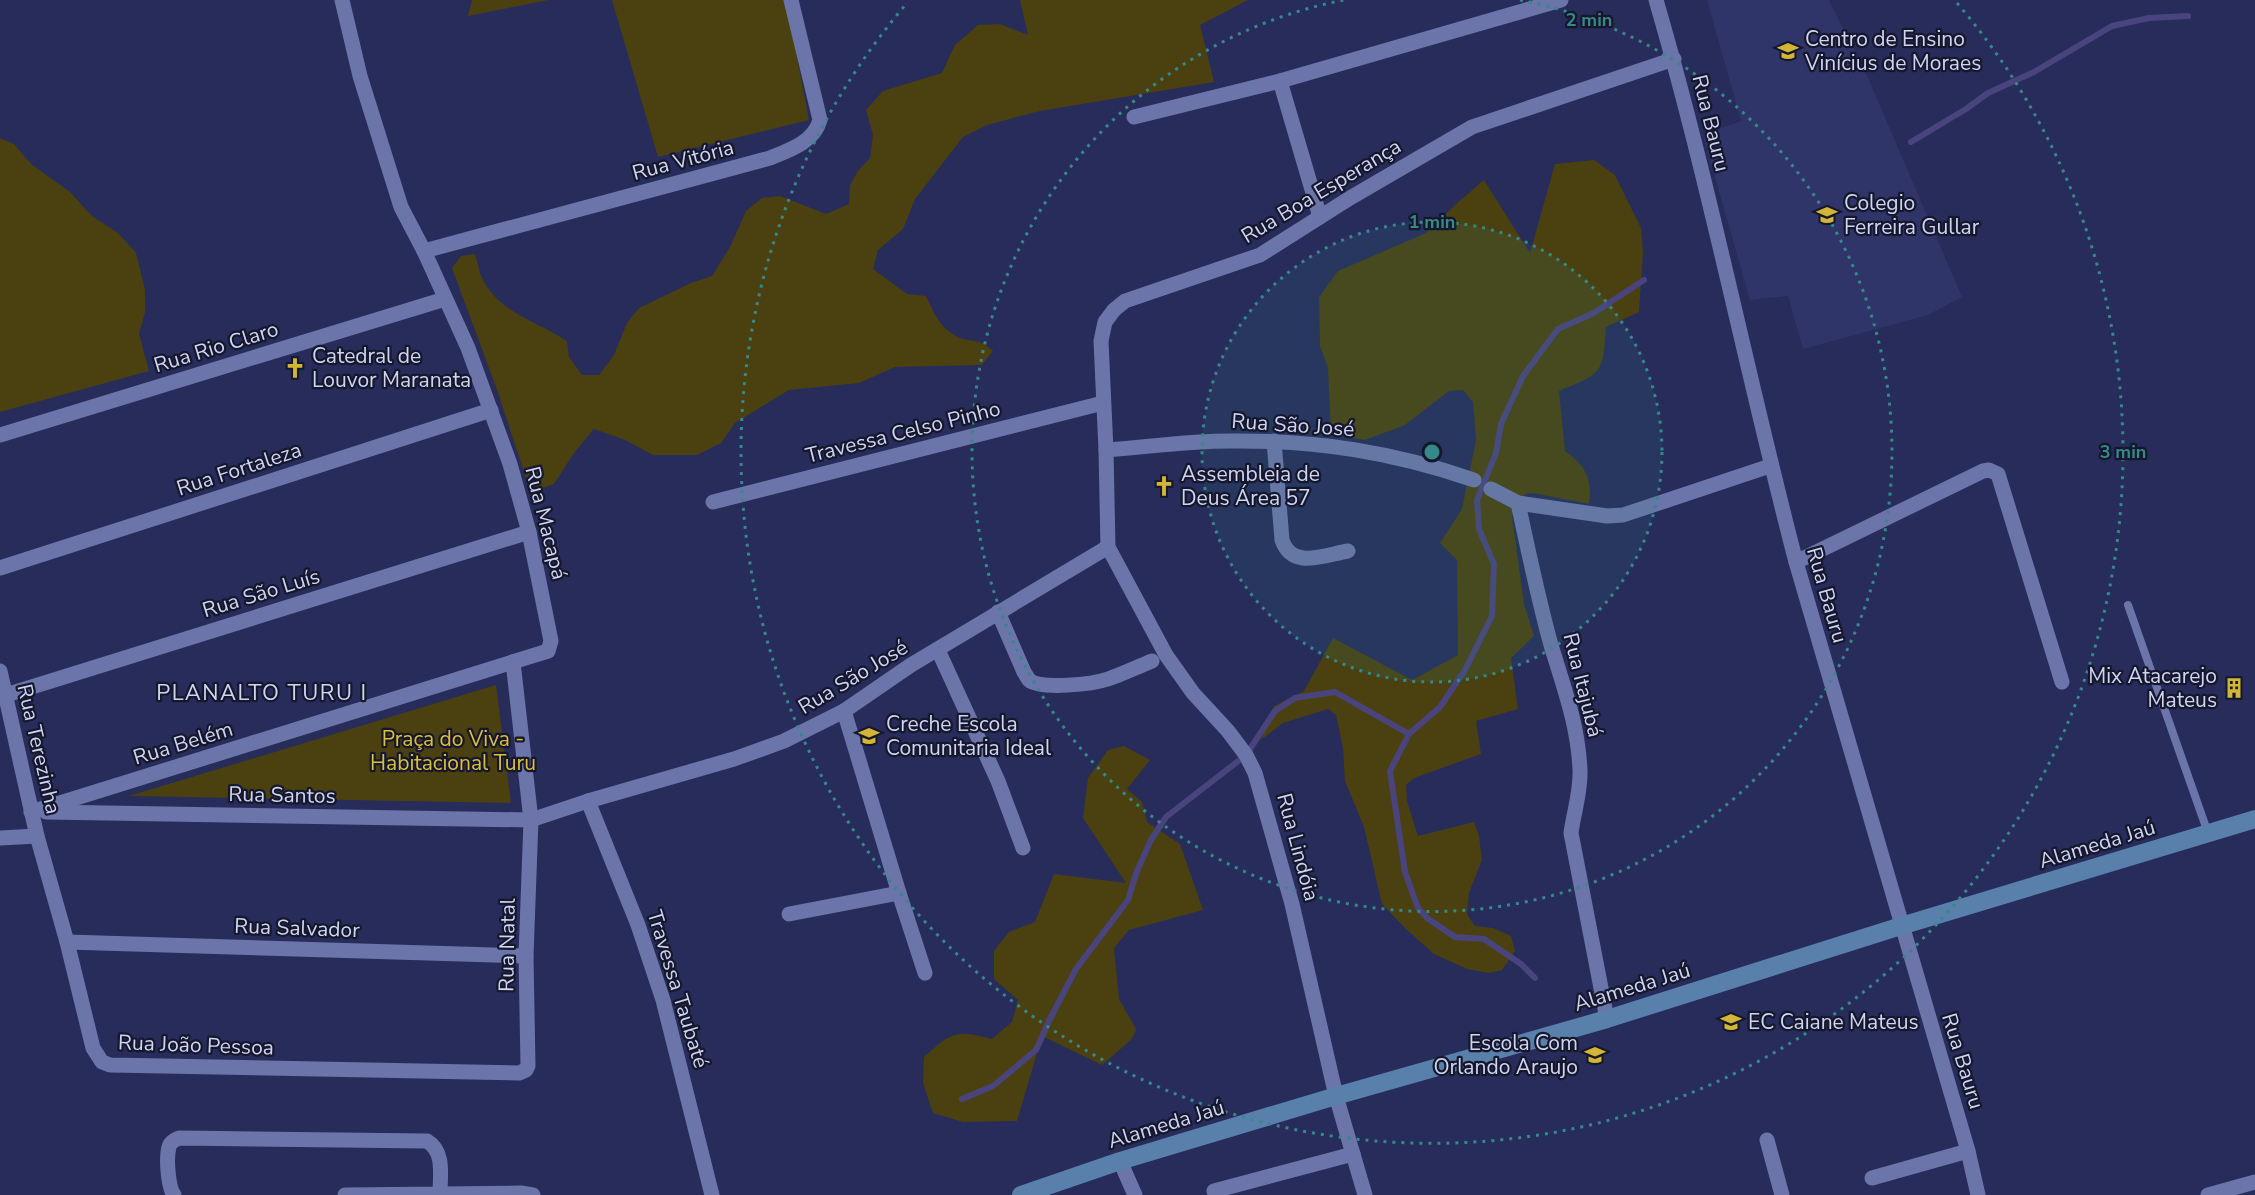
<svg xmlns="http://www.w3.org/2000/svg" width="2255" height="1195" viewBox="0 0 2255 1195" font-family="'Nunito Sans',sans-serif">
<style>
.built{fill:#303569}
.green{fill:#4b4010}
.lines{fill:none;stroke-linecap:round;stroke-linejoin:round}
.stream{stroke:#4a447e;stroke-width:6}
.lane{stroke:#6c75a9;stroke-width:8}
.street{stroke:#6c75a9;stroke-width:15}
.secondary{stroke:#5980ab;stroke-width:18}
.ring{fill:none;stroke:#358988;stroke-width:3;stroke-dasharray:3 6}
.labels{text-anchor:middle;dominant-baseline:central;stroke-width:4.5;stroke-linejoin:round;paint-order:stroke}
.poi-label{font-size:21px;fill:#ced4f1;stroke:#15182c;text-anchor:start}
.street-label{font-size:21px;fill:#ced4f1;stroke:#15182c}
.park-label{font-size:21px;fill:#dcbf3b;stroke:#15182c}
.neighbourhood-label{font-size:22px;letter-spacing:1.5px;fill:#ced4f1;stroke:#15182c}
.centre{fill:#358988;stroke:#15182c;stroke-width:3}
.ring-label{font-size:18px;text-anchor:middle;font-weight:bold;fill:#358988;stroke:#15182c;stroke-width:4.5;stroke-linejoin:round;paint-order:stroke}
</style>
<rect width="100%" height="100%" fill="#272c5a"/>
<polygon class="built" points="1707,0 1829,0 1865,71 1962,297 1928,315 1803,349 1788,296 1750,300 1703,135 1741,121"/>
<g class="green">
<polygon points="472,0 549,0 468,16"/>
<polygon points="612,0 786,0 809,120 658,157"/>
<path d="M1020,0H1248L1200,25L1214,82L1040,111L987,125L963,137L915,199L903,229L878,250L873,269L907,294L926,296C933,311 939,326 954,335C968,344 978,336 993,351L982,365L895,367L859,383L789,390L735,423L721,443L697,455H653L625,440L594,429L574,453L554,484L540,489L528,484L496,387L452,268L461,256L475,254C478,264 480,277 486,285C504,314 540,323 567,341L569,357L582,375H599L614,355L627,323L639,308L691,283L712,276L730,247L746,211L762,198L780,196L826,214L849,204L850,185L858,171L870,158L873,135L866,110L883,91L942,73L955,45L978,25L1000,24L1028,35Z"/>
<polygon points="0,138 14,144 31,164 70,192 92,216 118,233 136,253 145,290 145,312 139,334 149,371 0,412"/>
<path d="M1594,160L1615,175L1641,228L1643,253L1639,312L1606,327C1603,375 1602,373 1559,391L1565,451C1585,465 1593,479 1589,504L1533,493L1525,494L1512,516L1524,604L1534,636L1511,658L1518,709L1476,721L1481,754L1414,778L1406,785L1407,801L1418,836L1474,822L1479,836L1482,860L1469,893L1467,914L1475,926L1493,928L1511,936L1515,951L1502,970L1489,973L1467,969L1434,954L1406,929L1382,904L1364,827L1345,781L1343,748L1336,715L1328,709L1283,723L1261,740L1274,706L1304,691L1333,638L1412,680L1458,655L1457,560L1440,543L1462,509L1476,440L1473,402L1463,390L1449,391L1405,425L1365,440L1331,434L1328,368L1320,346L1319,297L1338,271L1426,233L1455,205L1484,180L1530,253L1555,164Z"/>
<polygon points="496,685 511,803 129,796"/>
<path d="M1124,746L1150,760L1127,789L1142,802L1147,822L1180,844L1203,910L1129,930L1114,948L1119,999L1136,1029L1132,1039L1102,1065L1042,1036L1017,1121L963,1122L933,1113L923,1083L924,1057C950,1033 956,1029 992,1039L1012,1022L1018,1000L994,979V951L1009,932L1035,922L1054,874L1126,883L1083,818L1088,778L1108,750Z"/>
</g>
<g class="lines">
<g class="stream">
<polyline points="1911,142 1966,109 1988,93 2034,72 2112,26 2149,18 2188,16"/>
<polyline points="1535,978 1521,964 1484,939 1455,937 1427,918 1418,908 1405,872 1390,771 1409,734 1440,707 1465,670 1492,616 1494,564 1479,529 1477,500 1496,453 1501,424 1523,376 1558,329 1594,313 1644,280"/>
<polyline points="962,1099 993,1086 1036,1050 1050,1019 1076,969 1128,900 1137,871 1151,840 1166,817 1246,755 1275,711 1295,698 1335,692 1409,734"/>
</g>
<polyline class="lane" points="2128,605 2208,833"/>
<g class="street">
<polyline points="342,0 360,76 401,207 424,251"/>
<path d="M1656,0C1710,185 1747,375 1796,562L1968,1151L1978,1195"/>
<polyline points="1280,81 1320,217"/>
<polyline points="1134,117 1280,81 1561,0"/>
<polyline points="0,435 445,299"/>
<path d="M1274,441L1282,540C1292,570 1324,555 1348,551"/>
<path d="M1106,450C1147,447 1189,441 1230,441C1316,440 1393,452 1474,480"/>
<polyline points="1491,489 1518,503 1607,516 1623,515 1770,466"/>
<polyline points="713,502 1103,403"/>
<path d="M1518,503C1528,550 1538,598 1551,645C1564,688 1578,725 1580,770C1581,791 1574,811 1571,833L1607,1019"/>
<polyline points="1796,562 1983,471 1989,470 1998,474 2062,682"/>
<polyline points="0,568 491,410"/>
<path d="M998,612L1024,672C1025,673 1028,679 1029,680C1041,690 1093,684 1108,679C1123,674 1137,667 1152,661"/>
<polyline points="938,650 998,781 1023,848"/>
<polyline points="0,671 37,836 67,942 93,1048 102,1062 110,1065 519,1073 526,1070 528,1066 526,956 531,820 513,662"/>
<polyline points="6,695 529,532"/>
<polyline points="844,711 899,893 925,973"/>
<polyline points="588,801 638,925 663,1000 712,1195"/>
<path d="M31,812L548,651L551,641L529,532L510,464L468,348L424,251L770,158C790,150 814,142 820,120L791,0"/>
<polyline points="46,812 531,820 588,801 734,759 784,741 844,711 911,665 1108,547"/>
<polyline points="0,838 37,836"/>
<polyline points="789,914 899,893"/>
<polyline points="67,942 526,956"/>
<polyline points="1767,1140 1782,1195"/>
<polyline points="1120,1161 1135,1195"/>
<polyline points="1872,1178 1968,1151"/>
<polyline points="1214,1191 1353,1154"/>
<polyline points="440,1194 521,1193 533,1195"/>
<path d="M174,1195C168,1187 166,1158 169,1147C170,1142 175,1140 179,1138L427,1141C445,1152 440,1174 440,1194L345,1195"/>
<polyline points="1365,1195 1336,1096 1292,904 1255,773 1246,755 1228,731 1193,693 1166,655 1108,547 1106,450 1101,341 1105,322 1114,310 1125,301 1260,255 1350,198 1472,127 1674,59"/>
<polyline points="2208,1195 2255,1182"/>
</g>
<polyline class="secondary" points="1021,1195 1120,1161 1336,1096 1607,1019 1901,926 2255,819"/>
</g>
<circle cx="1432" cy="452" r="230" fill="#358988" fill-opacity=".12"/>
<g class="ring">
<circle cx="1432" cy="452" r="230"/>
<path d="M1520 0A460 460 0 1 1 1344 0"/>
<path d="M1957 3A691 691 0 1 1 907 3"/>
</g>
<defs>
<g id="school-bare" transform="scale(1.62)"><path d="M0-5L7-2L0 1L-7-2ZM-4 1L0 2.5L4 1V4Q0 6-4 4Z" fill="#d3b635" stroke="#15182c" stroke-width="2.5" paint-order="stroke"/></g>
<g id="church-bare" transform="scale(1.62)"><path d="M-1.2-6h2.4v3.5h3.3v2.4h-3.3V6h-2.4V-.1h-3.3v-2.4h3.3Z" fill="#d3b635" stroke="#15182c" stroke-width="2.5" paint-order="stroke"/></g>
<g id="building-bare" transform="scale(1.62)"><path d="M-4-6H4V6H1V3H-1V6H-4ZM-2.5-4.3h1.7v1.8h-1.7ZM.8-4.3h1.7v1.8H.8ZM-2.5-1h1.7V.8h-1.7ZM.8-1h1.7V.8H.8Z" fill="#d3b635" stroke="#15182c" stroke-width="2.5" paint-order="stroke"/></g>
</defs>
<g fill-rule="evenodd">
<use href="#school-bare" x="1788" y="51"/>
<use href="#school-bare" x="1827" y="215"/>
<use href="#church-bare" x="295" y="368"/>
<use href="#church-bare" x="1164" y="486"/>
<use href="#building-bare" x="2234" y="688"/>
<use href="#school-bare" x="869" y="736"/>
<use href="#school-bare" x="1731" y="1022"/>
<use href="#school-bare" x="1595" y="1055"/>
</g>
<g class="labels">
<g class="poi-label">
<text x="1805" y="39">Centro de Ensino<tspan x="1805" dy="24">Vinícius de Moraes</tspan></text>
<text x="1844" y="203">Colegio<tspan x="1844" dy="24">Ferreira Gullar</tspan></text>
<text x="312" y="356">Catedral de<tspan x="312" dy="24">Louvor Maranata</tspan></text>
<text x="1181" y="474">Assembleia de<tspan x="1181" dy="24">Deus Área 57</tspan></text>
<text x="2217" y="676" text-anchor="end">Mix Atacarejo<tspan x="2217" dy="24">Mateus</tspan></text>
<text x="886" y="724">Creche Escola<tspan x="886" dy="24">Comunitaria Ideal</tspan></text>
<text x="1748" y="1022">EC Caiane Mateus</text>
<text x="1578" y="1043" text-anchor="end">Escola Com<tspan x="1578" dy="24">Orlando Araujo</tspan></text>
</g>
<g class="street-label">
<text transform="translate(1711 123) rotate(76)">Rua Bauru</text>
<text transform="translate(683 160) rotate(-15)">Rua Vitória</text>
<text transform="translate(1321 191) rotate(-31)">Rua Boa Esperança</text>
<text transform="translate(216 347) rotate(-17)">Rua Rio Claro</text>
<text transform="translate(1293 425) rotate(4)">Rua São José</text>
<text transform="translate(903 432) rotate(-14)">Travessa Celso Pinho</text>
<text transform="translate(239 469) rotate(-18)">Rua Fortaleza</text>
<text transform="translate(546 523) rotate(76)">Rua Macapá</text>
<text transform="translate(261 593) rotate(-17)">Rua São Luís</text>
<text transform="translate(1827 595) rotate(74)">Rua Bauru</text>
<text transform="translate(853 677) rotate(-31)">Rua São José</text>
<text transform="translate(1583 685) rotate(76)">Rua Itajubá</text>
<text transform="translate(183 743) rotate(-17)">Rua Belém</text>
<text transform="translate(39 749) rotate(77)">Rua Terezinha</text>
<text transform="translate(282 795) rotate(1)">Rua Santos</text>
<text transform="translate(2097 844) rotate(-17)">Alameda Jaú</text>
<text transform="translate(1298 847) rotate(75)">Rua Lindóia</text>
<text transform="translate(297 928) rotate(2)">Rua Salvador</text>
<text transform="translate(507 945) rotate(-89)">Rua Natal</text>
<text transform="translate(1632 987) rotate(-17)">Alameda Jaú</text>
<text transform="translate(678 989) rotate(73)">Travessa Taubaté</text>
<text transform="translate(196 1045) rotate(2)">Rua João Pessoa</text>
<text transform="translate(1963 1061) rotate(73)">Rua Bauru</text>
<text transform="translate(1166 1124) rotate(-17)">Alameda Jaú</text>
</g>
<g class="park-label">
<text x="453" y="739">Praça do Viva -<tspan x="453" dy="24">Habitacional Turu</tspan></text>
</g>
<g class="neighbourhood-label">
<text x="262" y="693">PLANALTO TURU I</text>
</g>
</g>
<circle cx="1432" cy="452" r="9" class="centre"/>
<g class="ring-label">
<text x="1589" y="26">2 min</text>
<text x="1432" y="228">1 min</text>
<text x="2123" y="458">3 min</text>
</g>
</svg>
